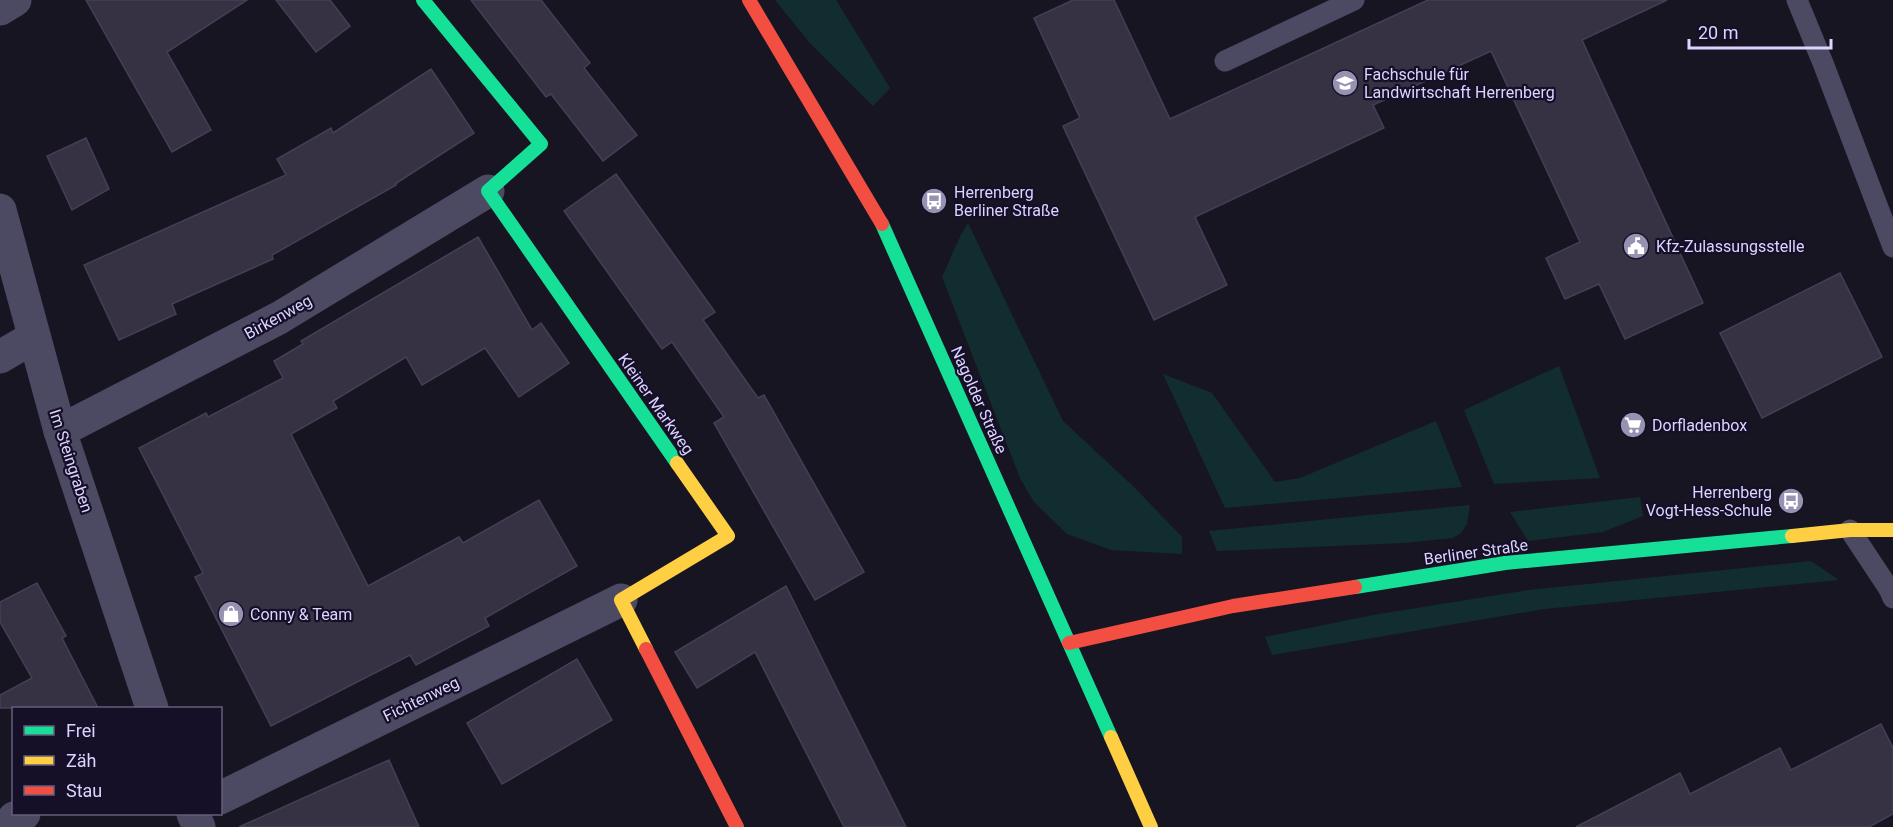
<svg xmlns="http://www.w3.org/2000/svg" width="1893" height="827" viewBox="0 0 1893 827" font-family="Roboto,sans-serif">
<style>
.green{fill:#122d30}
.building{fill:#363244;stroke:#453f56;stroke-width:1.5}
.lines{fill:none;stroke-linecap:round;stroke-linejoin:round}
.lane{stroke:#4c4963;stroke-width:21}
.street{stroke:#4c4963;stroke-width:33}
.fast{stroke:#16e098;stroke-width:14}
.slow{stroke:#ffcf43;stroke-width:14}
.jam{stroke:#f24e42;stroke-width:14}
.labels{text-anchor:middle;dominant-baseline:central;stroke-width:4.5;stroke-linejoin:round;paint-order:stroke}
.poi-label{font-size:16px;fill:#ddd5ff;stroke:#150f28;text-anchor:start}
.street-label{font-size:16px;fill:#ddd5ff;stroke:#150f28}
</style>
<rect width="100%" height="100%" fill="#181522"/>
<g class="green">
<polygon points="775,0 836,0 890,88 873,106 810,43"/>
<path d="M968,223L1063,421L1134,487L1182,537V554L1111,550L1067,534L1034,502L1020,478L942,277C951,259 957,239 968,223Z"/>
<polygon points="1559,366 1600,478 1494,484 1464,410"/>
<polygon points="1163,374 1212,393 1275,482 1300,478 1436,421 1462,487 1225,508"/>
<polygon points="1640,497 1643,516 1603,532 1528,541 1510,512"/>
<polygon points="1470,505 1467,524 1461,533 1453,538 1403,543 1217,551 1209,531"/>
<polygon points="1811,561 1839,580 1544,609 1272,655 1265,637 1373,615 1529,590"/>
</g>
<g class="building">
<polygon points="86,0 247,0 167,52 211,130 172,152"/>
<polygon points="276,0 330,0 350,26 316,52"/>
<polygon points="471,0 541,0 590,63 584,68 637,135 603,161 551,94 546,97"/>
<polygon points="1073,0 1114,0 1170,119 1428,0 1667,0 1582,40 1703,303 1625,339 1599,284 1565,299 1546,258 1580,242 1491,51 1373,105 1384,128 1195,217 1227,285 1154,320 1063,126 1080,118 1034,18"/>
<polygon points="431,69 474,133 395,184 396,185 272,255 273,259 172,304 176,314 119,340 84,265 286,175 277,159 331,128 333,133"/>
<polygon points="86,138 109,189 72,210 47,156"/>
<polygon points="616,174 715,312 703,320 758,398 764,395 864,572 815,600 714,423 724,417 672,342 662,349 564,211"/>
<polygon points="478,237 532,330 541,323 569,363 519,397 485,348 422,385 406,357 333,401 337,408 291,434 368,586 459,537 463,543 539,500 577,566 485,618 489,626 416,665 410,655 271,726 195,577 203,573 139,448 206,413 208,417 283,378 274,361 303,344 301,341"/>
<polygon points="1840,273 1882,357 1762,418 1720,333"/>
<polygon points="37,583 66,636 62,638 98,708 0,708 0,695 32,678 0,622 0,602"/>
<polygon points="786,586 837,689 906,827 844,827 755,652 697,688 675,652"/>
<polygon points="577,659 612,720 502,784 467,723"/>
<polygon points="1881,724 1893,748 1893,814 1869,827 1576,827 1680,773 1690,794 1780,748 1791,770"/>
<polygon points="389,760 419,827 239,827 330,786"/>
</g>
<g class="lines">
<g class="lane">
<polyline points="1797,0 1823,63 1893,247"/>
<polyline points="1225,61 1354,0"/>
<polyline points="1850,530 1889,589 1893,598"/>
</g>
<g class="street">
<polyline points="0,9 15,0"/>
<polyline points="0,210 60,431 152,708"/>
<polyline points="0,357 34,337"/>
<polyline points="60,431 279,318 488,191"/>
<polyline points="220,798 621,600"/>
<polyline points="193,814 199,827"/>
<polyline points="18,827 14,818 24,814"/>
</g>
<g class="fast">
<polyline points="423,0 541,144 488,191 677,463"/>
<polyline points="882,224 1111,737"/>
<polyline points="1355,587 1505,563 1792,536"/>
</g>
<g class="slow">
<polyline points="1792,536 1850,530 1893,530"/>
<polyline points="646,649 621,600 728,536 677,463"/>
<polyline points="1111,737 1151,827"/>
</g>
<g class="jam">
<polyline points="749,0 882,224"/>
<polyline points="1069,643 1233,606 1355,587"/>
<polyline points="646,649 737,827"/>
</g>
</g>
<defs>
<g id="university-disc" transform="scale(1.35)"><circle r="9.5" fill="#9892b2" stroke="#150f28"/><path d="M0-5L7-2L0 1L-7-2ZM-4 1L0 2.5L4 1V4Q0 6-4 4Z" fill="#fff"/></g>
<g id="bus-disc" transform="scale(1.35)"><circle r="9.5" fill="#9892b2" stroke="#150f28"/><path d="M-5-6H5V4H4V6H2V4H-2V6H-4V4H-5ZM-3.5-4V0h7V-4ZM-3.5 1.2v1.5H-2V1.2ZM2 1.2v1.5H3.5V1.2Z" fill="#fff"/></g>
<g id="civic-disc" transform="scale(1.35)"><circle r="9.5" fill="#9892b2" stroke="#150f28"/><path d="M-.6-6.5H3V-4.5H.6V-3L4-1V1h2V6H-6V1h2V-1L-.6-3ZM-1.2 2.5V6h2.4V2.5Z" fill="#fff"/></g>
<g id="supermarket-disc" transform="scale(1.35)"><circle r="9.5" fill="#9892b2" stroke="#150f28"/><path d="M-6-5.5h2.5l.6 2H6L4.5 2H-2.5L-4.4-4H-6ZM-1.5 3.2a1.3 1.3 0 1 0 .1 0ZM3 3.2a1.3 1.3 0 1 0 .1 0Z" fill="#fff"/></g>
<g id="shop-disc" transform="scale(1.35)"><circle r="9.5" fill="#9892b2" stroke="#150f28"/><path d="M-5-2.5h2.3a2.7 3.5 0 0 1 5.4 0H5L5.5 6h-11ZM-1.5-2.5h3a1.5 2.3 0 0 0-3 0Z" fill="#fff"/></g>
</defs>
<g fill-rule="evenodd">
<use href="#university-disc" x="1345" y="83"/>
<use href="#bus-disc" x="934" y="201"/>
<use href="#civic-disc" x="1636" y="246"/>
<use href="#supermarket-disc" x="1633" y="425"/>
<use href="#bus-disc" x="1791" y="501"/>
<use href="#shop-disc" x="231" y="614"/>
</g>
<g class="labels">
<g class="poi-label">
<text x="1364" y="74">Fachschule für<tspan x="1364" dy="18">Landwirtschaft Herrenberg</tspan></text>
<text x="954" y="192">Herrenberg<tspan x="954" dy="18">Berliner Straße</tspan></text>
<text x="1656" y="246">Kfz-Zulassungsstelle</text>
<text x="1652" y="425">Dorfladenbox</text>
<text x="1772" y="492" text-anchor="end">Herrenberg<tspan x="1772" dy="18">Vogt-Hess-Schule</tspan></text>
<text x="250" y="614">Conny &amp; Team</text>
</g>
<g class="street-label">
<text transform="translate(278 317) rotate(-29)">Birkenweg</text>
<text transform="translate(979 400) rotate(66)">Nagolder Straße</text>
<text transform="translate(656 404) rotate(55)">Kleiner Markweg</text>
<text transform="translate(71 461) rotate(72)">Im Steingraben</text>
<text transform="translate(1476 552) rotate(-8)">Berliner Straße</text>
<text transform="translate(421 699) rotate(-26)">Fichtenweg</text>
</g>
</g>
<rect x="12" y="707" width="210" height="108" fill="#150f28" stroke="#655e7e" stroke-width="1.5"/>
<rect x="24" y="726" width="30" height="9" fill="#16e098" stroke="#655e7e" stroke-width="1.5"/>
<text x="66" y="737" font-size="18" fill="#ddd5ff">Frei</text>
<rect x="24" y="756" width="30" height="9" fill="#ffcf43" stroke="#655e7e" stroke-width="1.5"/>
<text x="66" y="767" font-size="18" fill="#ddd5ff">Zäh</text>
<rect x="24" y="786" width="30" height="9" fill="#f24e42" stroke="#655e7e" stroke-width="1.5"/>
<text x="66" y="797" font-size="18" fill="#ddd5ff">Stau</text>
<path d="M1689 39v9h142v-9" fill="none" stroke="#ddd5ff" stroke-width="3"/>
<text x="1698" y="39" font-size="18" fill="#ddd5ff" stroke="#150f28" stroke-width="4.5" paint-order="stroke">20 m</text>
</svg>
